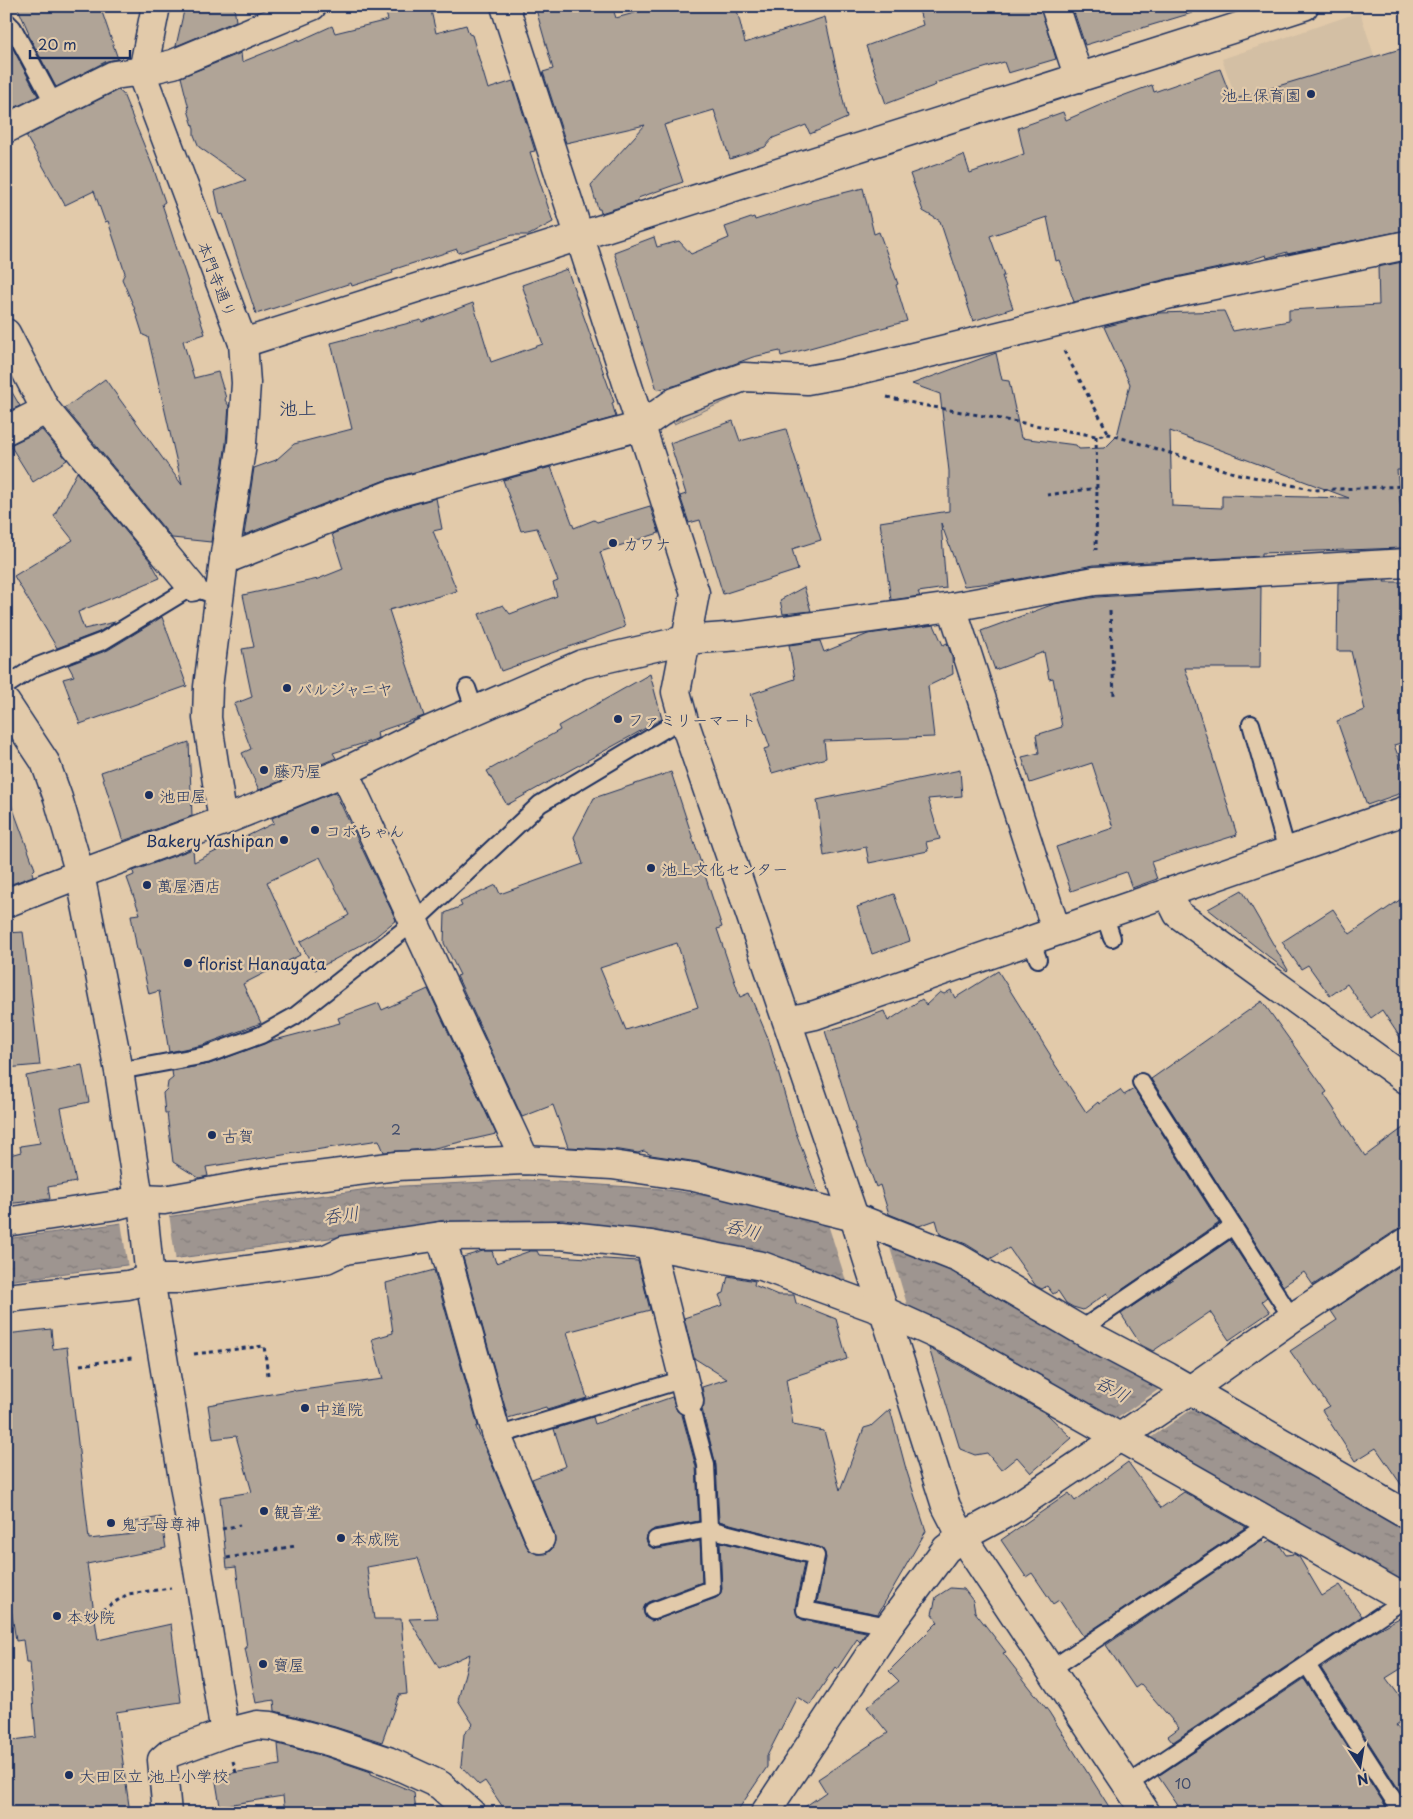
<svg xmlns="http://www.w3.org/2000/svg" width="1413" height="1819" viewBox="0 0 1413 1819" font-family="'Playpen Sans','Klee One',sans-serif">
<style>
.built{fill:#d3bfa4}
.forest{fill:url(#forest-firs);stroke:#70717e}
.water{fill:url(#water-ripples);stroke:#6a6c7c}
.pier{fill:#e2caaa}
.building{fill:#b0a497;stroke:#1b2f5e;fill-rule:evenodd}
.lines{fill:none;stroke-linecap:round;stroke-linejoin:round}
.service-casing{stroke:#1b2f5e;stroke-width:20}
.minor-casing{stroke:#1b2f5e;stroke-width:31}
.tertiary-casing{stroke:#1b2f5e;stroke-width:31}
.path{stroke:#1b2f5e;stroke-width:3;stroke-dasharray:4 4;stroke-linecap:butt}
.service{stroke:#e2caaa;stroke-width:16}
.minor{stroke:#e2caaa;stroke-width:28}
.tertiary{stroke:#e2caaa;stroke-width:28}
.poi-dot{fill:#1b2f5e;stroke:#e2caaa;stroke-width:2}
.labels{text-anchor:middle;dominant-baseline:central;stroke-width:4.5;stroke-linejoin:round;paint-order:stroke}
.number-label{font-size:14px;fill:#404c6c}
.poi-label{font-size:16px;fill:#1b2f5e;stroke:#e2caaa;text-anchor:start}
.street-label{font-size:16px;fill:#1b2f5e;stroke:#e2caaa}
.water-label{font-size:18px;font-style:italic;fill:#2f3e66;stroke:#e2caaa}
.quarter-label{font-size:19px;fill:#1b2f5e;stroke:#e2caaa}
</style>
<defs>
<pattern id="forest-firs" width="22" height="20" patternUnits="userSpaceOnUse" patternTransform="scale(1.25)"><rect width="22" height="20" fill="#c5b39f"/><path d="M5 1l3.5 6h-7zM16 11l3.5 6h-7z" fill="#9f9285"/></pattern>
<pattern id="water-ripples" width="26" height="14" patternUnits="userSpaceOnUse" patternTransform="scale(1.25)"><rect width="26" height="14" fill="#9e9590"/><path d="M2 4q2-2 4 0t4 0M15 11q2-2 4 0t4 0" fill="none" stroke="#807a79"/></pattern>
</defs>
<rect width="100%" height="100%" fill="#e2caaa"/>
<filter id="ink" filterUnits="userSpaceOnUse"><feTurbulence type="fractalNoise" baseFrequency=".02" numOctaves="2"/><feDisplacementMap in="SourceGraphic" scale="10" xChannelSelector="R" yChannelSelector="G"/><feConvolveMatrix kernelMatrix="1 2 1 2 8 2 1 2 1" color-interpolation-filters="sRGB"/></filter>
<g filter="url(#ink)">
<polygon class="built" points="1360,12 1398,130 1262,172 1222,59"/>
<polygon class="forest" points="748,387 802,389 801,394 746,392 674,424 672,418"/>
<polygon class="water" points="527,1180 660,1189 761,1204 824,1220 957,1270 1407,1525 1407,1586 790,1264 727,1245 655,1232 382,1231 6,1281 6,1239 383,1187"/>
<g class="pier">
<polygon points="169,1214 176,1262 128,1268 121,1221"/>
<polygon points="826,1218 888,1241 909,1311 848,1287"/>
<polygon points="1165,1385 1198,1405 1146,1441 1112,1422"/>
</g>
<g class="building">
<polygon points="17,6 100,6 118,59 107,61 56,87 28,34 29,33"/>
<polygon points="185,6 234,6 236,21 176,46"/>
<polygon points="384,6 430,6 436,33 466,25 469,34 472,35 488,89 513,81 535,151 530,152 553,222 529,235 513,235 458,253 457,249 392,270 393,273 352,286 351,283 256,314 223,214 220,215 215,191 246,180 199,147 194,135 194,129 188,110 189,109 181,77 241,53 242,62 299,39 299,41 332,26 335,33 388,20"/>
<polygon points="535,6 612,6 616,18 660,6 736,6 745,43 825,17 847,118 810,134 806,125 773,138 765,147 730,159 714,110 664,125 683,182 638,198 639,201 601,213 600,209 598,209 591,185 645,125 566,143 543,72 553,69"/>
<polygon points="918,6 1040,6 1056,59 1008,73 1004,62 935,83 936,85 886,104 866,46 923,25"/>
<polygon points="1072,6 1191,6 1192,13 1085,45"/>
<polygon points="10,43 38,96 10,110 6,104 6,45"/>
<polygon points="1407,47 1407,230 1287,254 1287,252 1267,258 1266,255 1242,263 1167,279 1074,302 1059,260 1056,261 1047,217 990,236 1004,276 1002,276 1013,308 973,321 940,221 923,211 910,174 964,155 970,173 1024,154 1018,128 1063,112 1066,120 1114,99 1152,85 1154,92 1220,69 1232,100"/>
<polygon points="118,90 123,94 153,167 165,202 162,204 205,334 183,341 194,378 218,372 226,398 225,400 229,406 226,443 211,542 172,538 65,408 105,379 182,485 148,337 143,335 134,307 122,279 125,273 108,221 105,222 94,191 65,205 26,136"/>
<polygon points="863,188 874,234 879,232 898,284 896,285 907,321 781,356 780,351 753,357 677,385 657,390 614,252 654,237 657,247 679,241 691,254 729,238 725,227 754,217 755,220 811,202 811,201"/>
<path d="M1407,261V470H1397L1404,542L1402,548L1262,553V556L1094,565L1008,581L964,586L941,523L946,588L918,592L920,596L891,600L880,522L949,511V471L940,394L912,384L996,353L1002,380L1009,381L1021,438L1076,445L1079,449L1105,448L1117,436L1130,384L1104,327L1159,313L1224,311L1233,331L1289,321V310L1379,305L1378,267ZM1170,431L1349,498L1222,495V508L1172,506Z"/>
<polygon points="567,269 614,402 612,403 616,417 385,480 244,535 254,468 276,460 294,444 352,429 331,343 421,320 422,322 473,303 491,362 543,344 522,285"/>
<polygon points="6,382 20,406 6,412"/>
<polygon points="733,421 740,441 786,429 821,540 792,549 798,570 723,594 700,520 689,523 680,496 686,494 670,443"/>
<polygon points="42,430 67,460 33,482 10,445"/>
<polygon points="551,467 574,528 594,520 597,522 650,506 659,533 600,552 625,627 501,671 479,614 503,605 510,614 557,596 553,583 558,581 537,528 521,531 503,480"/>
<polygon points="77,472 151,562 160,578 78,612 84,629 115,622 99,632 57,648 14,576 73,540 54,516"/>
<polygon points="436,498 442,529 433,531 457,591 389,610 424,716 377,732 378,738 374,740 333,753 336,758 259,790 242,753 251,749 234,704 252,697 242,649 254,647 243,595 318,579 343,569 332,534 394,510"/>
<polygon points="1385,580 1384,582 1404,582 1404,653 1407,653 1407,741 1394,745 1407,779 1407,791 1367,805 1337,721 1365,710 1351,651 1337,651 1338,583"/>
<polygon points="804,587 811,611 783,614 780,600"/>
<polygon points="1261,587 1260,668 1185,668 1237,835 1151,862 1157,879 1132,888 1126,872 1071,891 1056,847 1113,828 1092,763 1030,783 1022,757 1039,753 1036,735 1062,727 1053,678 1049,679 1044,652 995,670 981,631 1054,604 1097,597"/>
<polygon points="162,617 187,686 80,724 63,679 74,676 68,665 108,650"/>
<polygon points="934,625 943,645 947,643 952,657 953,674 928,686 934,737 824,741 826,758 772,773 764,749 770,747 751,694 795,679 789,645 820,641 824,652 868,634"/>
<polygon points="650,674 662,719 507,805 487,771 560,730 558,726"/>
<polygon points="189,742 192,816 123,841 101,772"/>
<polygon points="960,770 962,796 928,799 940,839 926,842 928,851 869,863 866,847 824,856 817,800"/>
<path d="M671,772L722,927L717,929L740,997L749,993L768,1038L795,1130L818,1192L698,1162L651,1155L644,1151L638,1153L620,1150L568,1147L553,1105L522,1117L457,976L460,975L444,943L445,913L462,906L460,902L496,885L500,894L583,864L574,837L594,798ZM677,943L698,1007L626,1030L600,968Z"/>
<polygon points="335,792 396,920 374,938 315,970 300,942 349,915 320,857 267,882 300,955 243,984 261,1023 203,1045 169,1052 159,991 149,994 139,950 137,950 131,915 140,914 127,878 134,875 133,871 193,849 194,862 274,823 272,818"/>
<polygon points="9,798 35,869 32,872 33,876 6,886 6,799"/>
<polygon points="1242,890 1288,970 1287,971 1208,909"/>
<polygon points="894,894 910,941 872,954 857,907"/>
<polygon points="1407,895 1407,1048 1382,1010 1371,1018 1347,984 1330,996 1308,965 1301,969 1282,942 1333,909 1350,934"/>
<polygon points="23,932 40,1065 6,1068 6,933"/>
<polygon points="998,971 1051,1056 1050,1057 1086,1112 1098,1102 1099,1104 1120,1090 1124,1095 1134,1089 1219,1223 1110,1298 1107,1293 1083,1310 1073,1307 1066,1303 1058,1291 1053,1294 1047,1286 1042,1289 1036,1286 1009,1248 990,1259 966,1244 940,1234 936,1220 919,1226 889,1214 880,1185 876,1187 864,1155 825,1031 844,1026 884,1011 888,1021 922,999 926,1005 940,992 944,994 951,990 955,998"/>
<polygon points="428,989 496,1134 430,1149 384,1152 379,1140 206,1167 208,1176 199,1178 173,1162 167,1113 165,1113 163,1093 167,1089 168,1082 173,1078 172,1071 209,1064 271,1041 340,1023 338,1018 379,1003 382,1010"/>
<polygon points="1262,1001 1327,1092 1324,1094 1365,1156 1407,1125 1407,1226 1398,1229 1313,1285 1304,1272 1283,1286 1151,1079"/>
<polygon points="82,1065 89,1102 61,1108 76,1182 48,1187 50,1199 6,1204 6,1156 21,1152 20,1146 40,1143 26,1076"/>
<polygon points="1230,1240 1267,1297 1262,1301 1270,1312 1229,1340 1210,1312 1153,1351 1141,1345 1121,1314"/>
<polygon points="483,1251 492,1251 496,1263 530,1251 537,1251 539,1255 638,1261 650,1310 567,1332 587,1398 547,1410 546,1407 508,1418 463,1257"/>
<polygon points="1407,1261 1407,1493 1376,1448 1355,1461 1322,1410 1329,1406 1290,1351 1337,1320 1331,1311"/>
<polygon points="434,1270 478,1426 476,1427 526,1545 530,1551 538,1554 546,1554 552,1549 555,1541 554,1533 532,1479 566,1466 554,1429 593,1417 595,1424 672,1397 677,1411 682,1415 696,1467 699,1521 654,1529 647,1535 646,1540 649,1546 657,1549 700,1541 702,1582 649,1602 645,1605 643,1610 646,1618 651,1621 656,1620 716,1598 720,1595 722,1589 720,1542 804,1563 795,1608 798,1617 803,1620 866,1632 860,1642 857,1639 837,1669 835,1667 810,1705 797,1697 767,1756 767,1767 736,1813 507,1813 485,1781 479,1785 461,1766 464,1734 473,1724 458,1700 470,1654 439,1668 409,1619 438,1618 418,1558 367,1567 374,1619 401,1619 407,1694 399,1695 382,1742 335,1727 275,1711 274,1700 256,1703 245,1648 247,1648 236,1567 227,1568 220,1497 252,1492 236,1436 213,1439 208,1405 294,1390 295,1391 383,1379 372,1339 393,1333 386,1283"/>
<polygon points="728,1276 755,1281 754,1285 778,1295 794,1295 796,1303 836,1319 847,1359 786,1379 793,1425 824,1431 840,1490 864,1428 871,1426 890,1409 906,1469 926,1531 878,1614 817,1602 826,1558 825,1553 822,1548 719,1521 716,1465 702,1409 704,1405 704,1398 702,1387 727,1379 694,1358 684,1318 723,1305 719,1295 724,1293"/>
<polygon points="51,1329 53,1349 67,1347 89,1539 134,1534 133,1522 161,1517 166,1548 87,1564 98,1640 171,1624 181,1702 116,1712 130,1813 6,1813 6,1741 36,1737 30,1662 26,1662 23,1640 16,1641 6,1575 6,1334"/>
<polygon points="929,1348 1047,1414 1072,1438 1031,1473 1017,1457 1001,1470 987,1453 975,1455 960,1449"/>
<polygon points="1128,1462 1161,1508 1184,1492 1246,1527 1083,1636 1059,1600 1053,1604 1032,1573 1026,1577 1001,1540 1069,1493 1075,1501"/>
<polygon points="1262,1540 1265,1543 1270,1540 1280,1546 1286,1555 1294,1554 1299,1557 1322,1596 1340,1585 1362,1616 1173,1742 1168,1736 1179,1728 1141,1684 1135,1688 1106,1645"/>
<polygon points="950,1588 964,1589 973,1601 975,1612 1006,1652 1003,1653 1049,1712 1113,1813 796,1813 826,1792 818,1779 888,1733 867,1707 899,1681 889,1671 938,1622 932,1614 936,1597"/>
<polygon points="1405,1615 1407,1616 1407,1665 1386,1678 1407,1706 1407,1717 1396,1725 1407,1741 1407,1802 1321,1668 1373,1632"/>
<polygon points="1304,1679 1390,1813 1183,1813 1158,1776"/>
<polygon points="278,1744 327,1757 371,1772 371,1774 414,1792 416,1813 285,1813 283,1796 220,1806 215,1776 280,1765"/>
</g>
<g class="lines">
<g class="service-casing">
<g id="service">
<polyline points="6,21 13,28 54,104"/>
<polyline points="6,686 35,667 103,641 192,587 219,597"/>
<polyline points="467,688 475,711"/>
<polyline points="1251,724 1287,851"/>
<polyline points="1104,914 1112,938"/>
<polyline points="1031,939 1038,959"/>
<polyline points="119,1071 206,1055 261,1035 295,1016 414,922 540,804 670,726 684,721"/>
<polyline points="1141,1082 1292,1318"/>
<polyline points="1080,1330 1233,1226"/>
<polyline points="497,1436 684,1379"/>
<polyline points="656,1539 709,1529 816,1556 805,1610 889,1626"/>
<polyline points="653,1611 712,1589 706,1465 689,1401"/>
<polyline points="1307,1665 1402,1813"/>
<polyline points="1051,1669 1270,1523"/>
<polyline points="1127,1785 1405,1599"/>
</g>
</g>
<g class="minor-casing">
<g id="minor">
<polyline points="156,6 143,71 145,83 243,343 246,383 242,443 224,560 208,687 207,718 223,821"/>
<polyline points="1055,6 1079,78"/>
<polyline points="6,129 114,75 143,71"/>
<polyline points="6,333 46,410 192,587"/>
<polyline points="6,430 46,410"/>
<polyline points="224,560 389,495 641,426 675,402 744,377 807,380 851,372 1171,294 1407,245"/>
<polyline points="952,607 1056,930"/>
<polyline points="344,772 525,1160"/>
<polyline points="1167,892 1178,914 1407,1080"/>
<polyline points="6,903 80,874 223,821 344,772 421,734 582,664 685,640 740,636 952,607 1095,581 1407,563"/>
<polyline points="788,1021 815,1015 1407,810"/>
<polyline points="6,1222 117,1205 139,1199 164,1200 253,1184 397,1166 525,1160 612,1165 694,1177 854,1217 958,1258 1096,1339 1168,1377 1407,1515"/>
<polyline points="441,1236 497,1436 540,1539"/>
<polyline points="650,1245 689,1401"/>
<polyline points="6,1298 128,1285 150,1279 181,1279 326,1259 345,1250 441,1236 561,1235 650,1245 762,1266 884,1311 948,1340 1407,1600"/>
<polyline points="167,1813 162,1760 170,1753 225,1733 257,1725 271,1726 331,1742 388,1761 440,1785 471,1813"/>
<polyline points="765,1813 889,1626 946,1549 962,1537 1010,1511 1190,1390 1292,1318 1407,1242"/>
</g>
</g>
<g class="tertiary-casing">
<g id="tertiary">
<polyline points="505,6 695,593 676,692 684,721 854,1217 946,1506 962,1537 1146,1813"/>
<polyline points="143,71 173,64 312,6"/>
<polyline points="243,343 1304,6"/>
<polyline points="6,703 45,762 58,798 80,874 119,1071 139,1199 143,1210 150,1279 225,1733"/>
</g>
</g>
<g class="path">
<polyline points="1064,351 1109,434"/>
<polyline points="887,397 922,405 1096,436 1109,434 1234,473 1315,490 1407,486"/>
<polyline points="1096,436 1097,488 1096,550"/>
<polyline points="1047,495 1097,488"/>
<polyline points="1110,611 1114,695"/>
<polyline points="194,1354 264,1346 268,1375"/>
<polyline points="80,1365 132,1358"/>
<polyline points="222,1529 240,1525"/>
<polyline points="227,1558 295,1546"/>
<polyline points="102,1610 128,1594 171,1588"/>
<polyline points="233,1761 236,1773"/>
</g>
<use href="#service" class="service"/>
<use href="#minor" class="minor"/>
<use href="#tertiary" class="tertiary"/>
</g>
</g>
<g class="poi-dot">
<circle cx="1311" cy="94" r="5"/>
<circle cx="613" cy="543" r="5"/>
<circle cx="287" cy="688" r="5"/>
<circle cx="618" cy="719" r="5"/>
<circle cx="264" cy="770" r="5"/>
<circle cx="149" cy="795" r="5"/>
<circle cx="315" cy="830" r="5"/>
<circle cx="284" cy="840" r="5"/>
<circle cx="651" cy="868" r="5"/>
<circle cx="147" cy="885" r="5"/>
<circle cx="188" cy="963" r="5"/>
<circle cx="212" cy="1135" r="5"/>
<circle cx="305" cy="1408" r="5"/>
<circle cx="264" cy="1511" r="5"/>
<circle cx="111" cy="1523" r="5"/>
<circle cx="341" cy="1538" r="5"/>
<circle cx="57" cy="1616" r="5"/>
<circle cx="263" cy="1664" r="5"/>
<circle cx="69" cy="1775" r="5"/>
</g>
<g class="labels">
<g class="number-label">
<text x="396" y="1129">2</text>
<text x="1183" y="1783">10</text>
</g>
<g class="poi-label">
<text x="1301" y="94" text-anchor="end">池上保育園</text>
<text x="623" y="543">カワナ</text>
<text x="297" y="688">パルジャニヤ</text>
<text x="628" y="719">ファミリーマート</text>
<text x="274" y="770">藤乃屋</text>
<text x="159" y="795">池田屋</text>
<text x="325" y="830">コボちゃん</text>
<text x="274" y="840" text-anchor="end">Bakery Yashipan</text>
<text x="661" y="868">池上文化センター</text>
<text x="157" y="885">萬屋酒店</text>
<text x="198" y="963">florist Hanayata</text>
<text x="222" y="1135">古賀</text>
<text x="315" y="1408">中道院</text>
<text x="274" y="1511">観音堂</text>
<text x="121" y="1523">鬼子母尊神</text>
<text x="351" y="1538">本成院</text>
<text x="67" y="1616">本妙院</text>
<text x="273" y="1664">寶屋</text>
<text x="79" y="1775">大田区立 池上小学校</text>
</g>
<g class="street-label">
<text transform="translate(218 279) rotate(69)">本門寺通り</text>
</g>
<g class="water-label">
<text transform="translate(341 1214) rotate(-7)">呑川</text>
<text transform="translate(743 1228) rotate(14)">呑川</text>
<text transform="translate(1113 1388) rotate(29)">呑川</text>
</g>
<g class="quarter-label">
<text x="298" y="407">池上</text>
</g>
</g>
<rect width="1413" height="1819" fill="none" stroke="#e2caaa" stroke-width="25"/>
<rect x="12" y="12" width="1388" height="1794" fill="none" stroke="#1b2f5e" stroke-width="2" filter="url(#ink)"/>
<g transform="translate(1360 1766) rotate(168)" stroke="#e2caaa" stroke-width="4" paint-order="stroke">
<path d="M0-4L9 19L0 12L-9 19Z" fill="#1b2f5e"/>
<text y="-8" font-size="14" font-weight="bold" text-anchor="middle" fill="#1b2f5e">N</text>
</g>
<path d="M30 50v8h100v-8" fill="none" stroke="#1b2f5e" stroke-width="2.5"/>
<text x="38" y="50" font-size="15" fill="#1b2f5e" stroke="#e2caaa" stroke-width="4" paint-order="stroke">20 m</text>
</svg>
